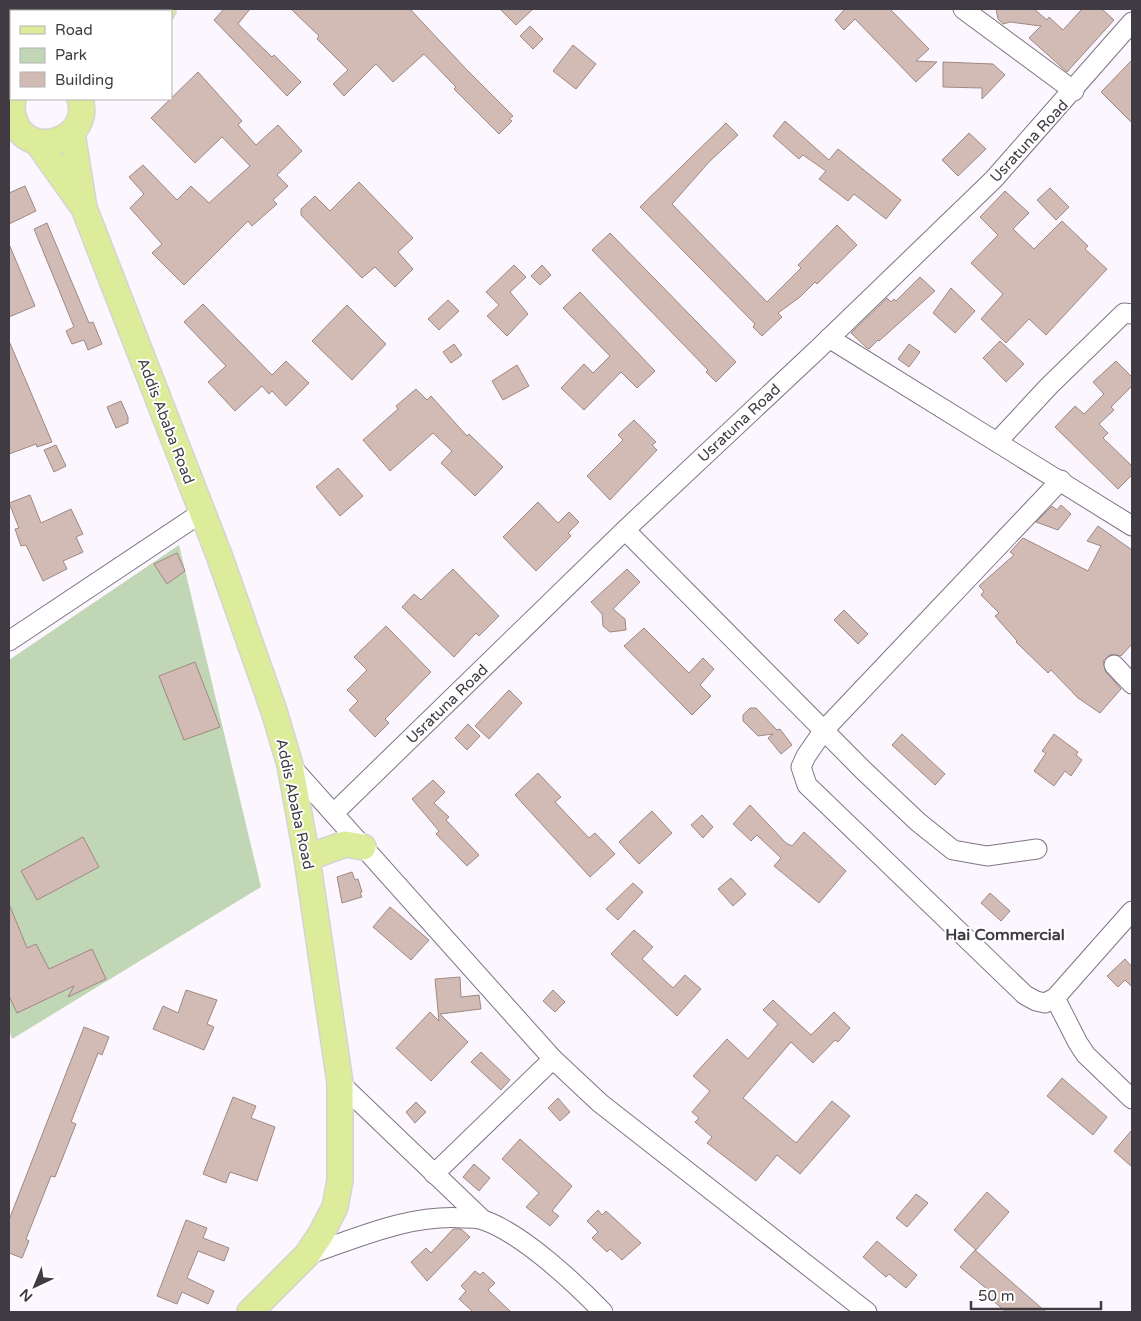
<svg xmlns="http://www.w3.org/2000/svg" width="1141" height="1321" viewBox="0 0 1141 1321" font-family="'Varela Round',sans-serif">
<style>
.green{fill:#c1d6b5}
.building{fill:#d2bbb4;stroke:#9f8883}
.lines{fill:none;stroke-linecap:round;stroke-linejoin:round}
.minor-casing{stroke:#7f7484;stroke-width:21}
.major-casing{stroke:#d5d4d5;stroke-width:28}
.minor{stroke:#fff;stroke-width:19}
.major{stroke:#dcec9a;stroke-width:25}
.labels{text-anchor:middle;dominant-baseline:central;stroke-width:4;stroke-linejoin:round;paint-order:stroke}
.street-label{font-size:15px;fill:#403b42;stroke:#fff}
.neighbourhood-label{font-size:16px;font-weight:bold;fill:#403b42;stroke:#fff}
</style>
<rect width="100%" height="100%" fill="#fcf7fe"/>
<polygon class="green" points="179,545 261,887 12,1039 9,1029 9,660"/>
<g class="building">
<polygon points="224,9 250,9 238,24 272,57 274,55 301,82 287,96 214,20"/>
<polygon points="291,9 410,9 467,70 513,116 509,119 512,121 499,134 454,89 456,87 424,54 393,82 376,64 344,96 333,84 348,70 317,39 319,36"/>
<polygon points="500,9 533,9 516,25"/>
<polygon points="845,9 890,9 929,49 916,61 937,62 916,82 855,19 844,30 835,20"/>
<polygon points="996,9 1034,9 1047,20 1049,17 1063,30 1082,9 1102,9 1114,20 1067,72 1029,38 1041,26 1010,22 1003,24 998,19"/>
<polygon points="530,26 543,39 533,49 520,36"/>
<polygon points="573,45 596,64 576,89 553,71"/>
<polygon points="1132,60 1132,123 1101,92"/>
<polygon points="943,62 993,64 1005,75 982,99 982,88 943,87"/>
<polygon points="198,72 242,121 238,125 256,145 278,125 302,151 277,175 288,186 273,200 277,204 252,226 248,221 184,285 152,253 162,244 130,208 144,194 129,177 143,165 177,200 191,186 209,203 250,166 222,137 195,163 151,118"/>
<polygon points="785,121 829,160 838,149 901,200 886,219 854,194 848,201 819,179 826,171 803,155 799,159 773,136"/>
<polygon points="726,123 738,135 709,162 672,204 767,302 801,268 798,265 837,225 857,245 817,284 815,282 800,297 778,313 782,317 762,336 753,327 755,324 640,207"/>
<polygon points="969,133 986,149 958,176 942,160"/>
<polygon points="359,182 413,238 398,252 413,269 395,287 375,267 362,278 301,215 301,209 315,196 330,211"/>
<polygon points="25,186 36,211 9,224 9,193"/>
<polygon points="1050,188 1069,207 1056,220 1037,200"/>
<polygon points="1005,191 1029,213 1013,229 1034,249 1062,221 1088,246 1085,249 1107,269 1046,335 1029,319 1006,343 981,319 1003,294 971,263 998,235 980,217"/>
<polygon points="47,223 89,323 93,322 102,344 88,350 84,340 72,344 66,331 74,327 34,229"/>
<polygon points="610,233 736,362 716,382 706,372 708,370 592,250"/>
<polygon points="9,244 35,306 9,317"/>
<polygon points="514,265 526,277 510,292 528,314 507,336 487,316 499,305 486,292"/>
<polygon points="542,265 551,275 540,285 531,276"/>
<polygon points="920,277 935,291 879,341 878,340 869,349 867,348 851,333 887,298 891,302 894,299 896,301"/>
<polygon points="951,288 975,311 955,333 933,313"/>
<polygon points="580,292 655,371 637,388 621,372 584,410 561,388 584,364 593,373 610,356 563,308"/>
<polygon points="448,300 459,311 439,330 428,319"/>
<polygon points="203,304 272,375 286,361 309,383 286,406 272,391 269,394 262,386 235,411 208,382 226,366 184,322"/>
<polygon points="347,305 386,344 352,380 312,341"/>
<polygon points="9,341 52,442 37,447 36,444 9,454"/>
<polygon points="1000,341 1024,364 1006,382 983,358"/>
<polygon points="454,344 462,355 451,363 443,352"/>
<polygon points="909,344 920,352 909,367 898,359"/>
<polygon points="1116,361 1132,377 1132,386 1111,407 1114,410 1099,424 1108,433 1103,438 1132,466 1132,475 1118,489 1055,427 1075,406 1084,414 1104,394 1093,382"/>
<polygon points="517,365 529,386 503,400 492,381"/>
<polygon points="416,389 427,400 431,396 467,436 469,434 503,467 475,496 441,463 452,451 433,433 390,471 363,440 398,409 396,406"/>
<polygon points="121,401 128,417 128,423 116,428 107,407"/>
<polygon points="634,420 656,442 652,445 657,450 610,500 587,476 623,440 618,435"/>
<polygon points="56,445 66,466 54,472 44,450"/>
<polygon points="338,468 363,496 340,516 316,487"/>
<polygon points="30,495 41,523 71,509 83,534 76,537 83,552 63,561 67,569 43,581 26,545 21,546 15,529 19,528 9,503"/>
<polygon points="538,502 558,523 569,512 579,522 568,533 571,536 536,571 503,537"/>
<polygon points="1061,505 1071,514 1058,530 1036,522 1052,506 1057,510"/>
<polygon points="1098,526 1132,550 1132,644 1121,656 1111,654 1103,661 1106,672 1121,689 1100,713 1078,698 1051,670 1048,673 1016,642 1017,641 995,616 999,613 981,595 984,591 979,586 1014,555 1010,552 1023,538 1088,571 1101,546 1087,541"/>
<polygon points="177,553 185,571 167,584 154,564"/>
<polygon points="453,569 499,616 479,636 476,633 454,657 402,607 414,594 421,600"/>
<polygon points="627,569 640,582 613,609 625,619 626,630 610,632 603,626 602,614 591,602"/>
<polygon points="844,610 868,634 858,644 834,620"/>
<polygon points="386,626 431,672 385,719 389,723 375,737 349,710 358,701 347,690 367,670 354,657"/>
<polygon points="644,628 689,673 703,658 714,669 700,685 711,696 692,715 624,646"/>
<polygon points="195,662 220,727 184,740 159,676"/>
<polygon points="509,690 522,703 489,739 475,726"/>
<polygon points="750,708 756,708 777,730 780,729 792,745 781,754 768,738 773,734 758,736 743,721 743,715"/>
<polygon points="468,724 480,736 467,750 455,738"/>
<polygon points="902,734 945,774 935,785 892,745"/>
<polygon points="1054,734 1078,752 1076,755 1082,760 1071,776 1065,771 1054,786 1034,771 1046,753 1042,751"/>
<polygon points="538,773 561,797 555,802 589,838 595,833 615,854 590,877 515,795"/>
<polygon points="433,780 445,792 434,803 449,817 446,820 479,855 467,866 436,834 439,831 412,799"/>
<polygon points="750,805 786,843 792,846 804,832 846,871 819,903 774,866 781,858 757,835 751,841 733,824"/>
<polygon points="652,811 672,833 639,864 619,842"/>
<polygon points="702,815 713,827 703,838 691,825"/>
<polygon points="83,837 99,867 37,900 21,871"/>
<polygon points="352,872 355,880 358,879 362,892 360,893 362,897 342,903 337,877"/>
<polygon points="731,878 746,894 733,906 718,889"/>
<polygon points="633,883 643,892 618,920 606,909"/>
<polygon points="990,893 1010,911 1001,921 981,903"/>
<polygon points="9,904 27,948 36,944 49,969 92,949 106,979 68,997 74,986 17,1013 9,996"/>
<polygon points="390,907 429,940 411,960 373,927"/>
<polygon points="634,930 653,947 642,959 673,988 685,975 701,989 677,1016 611,954"/>
<polygon points="1125,959 1132,967 1132,987 1125,980 1118,987 1107,976"/>
<polygon points="460,977 461,997 479,995 481,1009 440,1014 468,1042 431,1081 396,1048 430,1012 439,1021 435,979"/>
<polygon points="186,990 217,1000 207,1024 214,1027 204,1050 153,1029 163,1006 178,1013"/>
<polygon points="553,990 565,1002 555,1012 543,1001"/>
<polygon points="773,1000 811,1035 834,1012 850,1028 838,1042 835,1040 813,1063 791,1042 743,1098 796,1143 832,1101 850,1116 800,1174 777,1155 756,1181 707,1143 712,1137 695,1122 699,1118 692,1112 710,1091 693,1076 727,1039 748,1059 778,1024 763,1010"/>
<polygon points="84,1027 109,1037 102,1055 98,1053 71,1122 76,1124 55,1177 51,1176 26,1239 29,1241 22,1258 9,1253 9,1220"/>
<polygon points="481,1052 510,1080 501,1090 471,1062"/>
<polygon points="1062,1078 1107,1117 1093,1135 1047,1096"/>
<polygon points="233,1097 256,1106 251,1118 275,1127 257,1181 230,1172 226,1183 203,1174"/>
<polygon points="558,1098 570,1112 560,1121 548,1108"/>
<polygon points="416,1102 426,1112 415,1123 406,1112"/>
<polygon points="1132,1130 1132,1167 1114,1151"/>
<polygon points="520,1139 572,1186 552,1211 559,1216 550,1226 526,1207 539,1193 502,1159"/>
<polygon points="474,1164 490,1178 479,1191 463,1177"/>
<polygon points="987,1192 1009,1212 976,1250 954,1230"/>
<polygon points="916,1194 928,1203 907,1227 896,1218"/>
<polygon points="598,1210 602,1215 606,1211 641,1243 622,1260 610,1249 607,1252 592,1238 598,1232 587,1221"/>
<polygon points="186,1220 207,1228 203,1238 229,1248 224,1261 198,1251 187,1278 214,1291 208,1304 182,1292 177,1304 157,1296"/>
<polygon points="453,1229 461,1229 470,1237 427,1281 411,1262 426,1248 431,1253"/>
<polygon points="877,1241 917,1275 906,1288 889,1274 886,1277 863,1257"/>
<polygon points="975,1250 1046,1312 1006,1312 984,1293 987,1289 960,1267"/>
<polygon points="475,1271 480,1275 483,1272 495,1283 488,1290 511,1312 473,1312 459,1299 466,1291 461,1286"/>
</g>
<g class="lines">
<g class="minor-casing">
<g id="minor">
<polyline points="963,9 1074,91"/>
<polyline points="9,38 11,40"/>
<polyline points="9,57 11,63"/>
<polyline points="829,338 1132,526"/>
<polyline points="997,442 1049,386 1124,313 1132,314"/>
<polyline points="1061,480 824,730 806,756 801,767 807,785 1025,995 1036,1001 1045,1003 1055,998 1132,911"/>
<polyline points="625,530 863,770 918,822 953,850 987,856 1037,849"/>
<polyline points="9,641 201,513"/>
<polyline points="1114,665 1132,684"/>
<polyline points="290,765 553,1059 600,1103 867,1312"/>
<polyline points="334,813 625,530 818,349 994,179 1132,22"/>
<polyline points="1055,998 1078,1043 1086,1055 1132,1099"/>
<polyline points="340,1083 482,1219"/>
<polyline points="434,1174 553,1059"/>
<path d="M307,1255C358,1238 409,1214 464,1218C470,1218 478,1218 483,1220C522,1233 575,1283 603,1312"/>
</g>
</g>
<g class="major-casing">
<g id="major">
<polyline points="161,11 163,9"/>
<path d="M13,99C11,107 12,114 15,122C30,161 93,139 80,99"/>
<polyline points="72,133 84,208 219,555 274,711 290,765 307,858 340,1083 340,1180 335,1207 321,1234 307,1255 250,1312"/>
<polyline points="37,142 81,204"/>
<polyline points="307,858 345,844 363,847"/>
</g>
</g>
<use href="#minor" class="minor"/>
<use href="#major" class="major"/>
</g>
<g class="labels">
<g class="street-label">
<text transform="translate(1029 141) rotate(-47)">Usratuna Road</text>
<text transform="translate(166 421) rotate(69)">Addis Ababa Road</text>
<text transform="translate(739 423) rotate(-43)">Usratuna Road</text>
<text transform="translate(447 704) rotate(-44)">Usratuna Road</text>
<text transform="translate(295 804) rotate(78)">Addis Ababa Road</text>
</g>
<g class="neighbourhood-label">
<text x="1005" y="935">Hai Commercial</text>
</g>
</g>
<rect width="1141" height="1321" fill="none" stroke="#403b42" stroke-width="20"/>
<rect x="10" y="10" width="162" height="90" fill="#ffffff" stroke="#b3b1b3"/>
<rect x="20" y="26" width="25" height="8" fill="#dcec9a" stroke="#b3b1b3"/>
<text x="55" y="35" font-size="15" fill="#403b42">Road</text>
<rect x="20" y="48" width="25" height="15" fill="#c1d6b5" stroke="#b3b1b3"/>
<text x="55" y="60" font-size="15" fill="#403b42">Park</text>
<rect x="20" y="72" width="25" height="15" fill="#d2bbb4" stroke="#b3b1b3"/>
<text x="55" y="85" font-size="15" fill="#403b42">Building</text>
<g transform="translate(35 1286) rotate(224)" stroke="#ffffff" stroke-width="4" paint-order="stroke">
<path d="M0-4L9 19L0 12L-9 19Z" fill="#403b42"/>
<text y="-8" font-size="14" font-weight="bold" text-anchor="middle" fill="#403b42">N</text>
</g>
<path d="M971 1301v8h130v-8" fill="none" stroke="#403b42" stroke-width="2.5"/>
<text x="978" y="1301" font-size="15" fill="#403b42" stroke="#ffffff" stroke-width="4" paint-order="stroke">50 m</text>
</svg>
